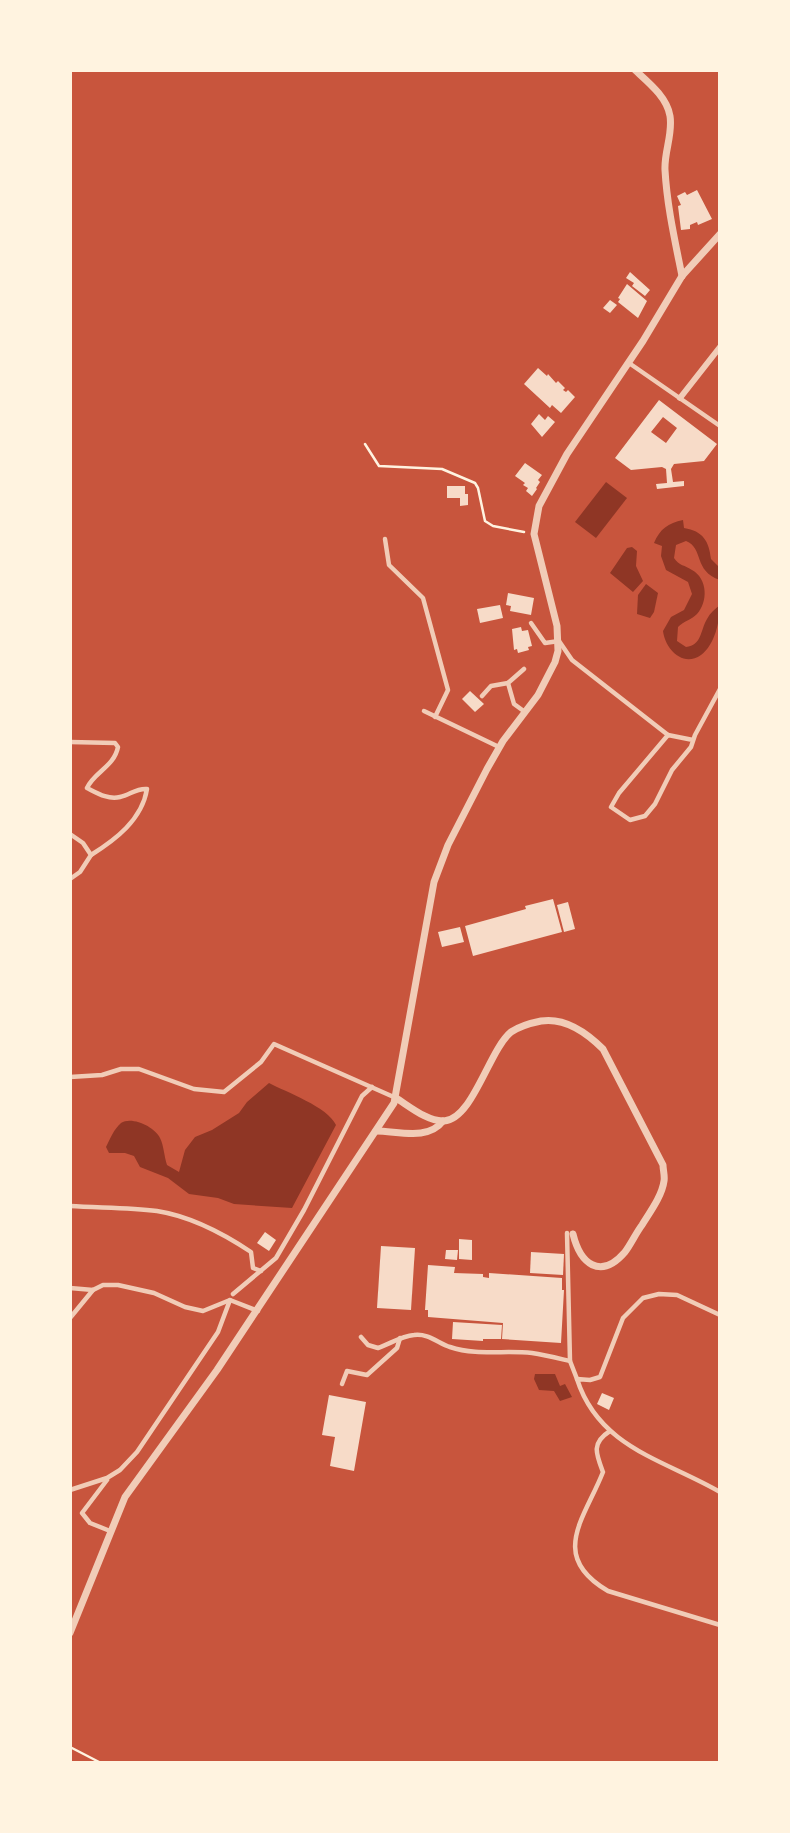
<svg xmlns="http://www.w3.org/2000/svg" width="790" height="1833" viewBox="0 0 790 1833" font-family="'Times New Roman',serif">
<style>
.water{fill:#8f3625}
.building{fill:#f7dbc8;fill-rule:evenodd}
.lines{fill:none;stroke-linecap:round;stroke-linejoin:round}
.path{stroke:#fff3e0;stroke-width:2.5}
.service{stroke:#f1ccb7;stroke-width:4.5}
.pedestrian{stroke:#f1ccb7;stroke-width:6}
.minor{stroke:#f1ccb7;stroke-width:7}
</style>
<rect width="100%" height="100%" fill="#c8553d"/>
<g class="water">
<polygon points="606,482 627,498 596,538 575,522"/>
<path d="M683,520L684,528C703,531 709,541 711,559L720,568V580C693,571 704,548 686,541L676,545L674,558C679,566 685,565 692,570C708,579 708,602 697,614C691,620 684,621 678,627L677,641L686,647C702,645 700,631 707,619C710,613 715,609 720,605C720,620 715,645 701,655C682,668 665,648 663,631L671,617L684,610L692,594L688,582L666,570L661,556L662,546L654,543C660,529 668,523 683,520Z"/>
<polygon points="632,547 637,551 636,566 643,581 633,592 610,573 627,548"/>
<polygon points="646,584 658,593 654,612 650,618 637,614 638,595"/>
<path d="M269,1083C286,1092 328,1107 336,1125L292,1208L234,1204L218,1198L189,1194L168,1178L140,1167L134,1156L125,1153H109L106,1147C110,1139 114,1129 121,1123C132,1116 155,1127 160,1138C164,1146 164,1156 167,1165L179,1172L185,1150L195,1137L212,1130L239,1113L247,1102Z"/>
<polygon points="535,1374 555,1374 560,1386 565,1384 572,1397 560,1401 554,1391 539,1390 534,1379"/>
</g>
<g class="building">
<polygon points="697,190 712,219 698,225 697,222 690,225 690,229 681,230 678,206 681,205 677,196 685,192 687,195"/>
<polygon points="630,272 650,290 645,296 632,286 634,283 626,278"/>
<polygon points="627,284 647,301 638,318 618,302 620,299 618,298"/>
<polygon points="610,300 617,305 610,313 603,308"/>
<polygon points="538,368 547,376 548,374 556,383 558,381 565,388 563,390 566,392 568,390 575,397 561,413 552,405 550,408 524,384"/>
<path d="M659,400L717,444L704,461L674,464L671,469L673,482L684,481V486L657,489L656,484L667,483L666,469L662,467L631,470L615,458ZM663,417L677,428L666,443L651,432Z"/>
<polygon points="539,414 545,420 548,416 555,422 542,437 531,424"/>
<polygon points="525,463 542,475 538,480 540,482 536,488 537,489 532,496 526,491 528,488 523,485 525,483 515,476"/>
<polygon points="447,486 465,486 465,494 468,494 468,505 460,506 460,498 447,498"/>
<polygon points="508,593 534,598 531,615 510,611 511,606 506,605"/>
<polygon points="500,605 503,618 480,623 477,609"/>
<polygon points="521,627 522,631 528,630 532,646 528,647 529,650 518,653 517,649 514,650 512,629"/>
<polygon points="470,691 484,704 475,712 462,699"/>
<polygon points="553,899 562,932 473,956 465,926 526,909 525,906"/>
<polygon points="568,902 575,929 564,932 557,905"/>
<polygon points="460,927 464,942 442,947 438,932"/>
<polygon points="265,1232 276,1240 269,1251 257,1243"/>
<polygon points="459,1239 472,1240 472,1260 459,1259"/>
<polygon points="381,1246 415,1248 411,1310 377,1308"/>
<polygon points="446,1250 458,1250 457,1260 445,1259"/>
<polygon points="531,1252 564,1254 563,1275 530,1273"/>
<polygon points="428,1265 455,1267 454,1273 483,1274 483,1277 489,1278 489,1273 562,1278 562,1290 564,1290 561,1343 502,1339 503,1323 428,1317 428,1310 425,1310"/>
<polygon points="453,1322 502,1325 501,1339 483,1339 483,1341 452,1339"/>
<polygon points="602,1393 614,1398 609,1410 597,1404"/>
<polygon points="329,1395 366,1402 354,1471 330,1466 335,1437 322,1435"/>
</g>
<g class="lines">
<g class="path">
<polyline points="365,444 379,466 442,469 475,483 478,488 485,521 493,526 524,532"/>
<polyline points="70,1747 101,1763"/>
</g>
<g class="service">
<polyline points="629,363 720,426"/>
<polyline points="385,539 389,565 423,598 448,690 435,717"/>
<polyline points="531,623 545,643 559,641 572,660 668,735"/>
<polyline points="524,669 508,683 514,704 525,712"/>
<polyline points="482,696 491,686 508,683"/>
<polyline points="424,711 499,747"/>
<polyline points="693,740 668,735 619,793 611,807 630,820 645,816 655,804 672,770 691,747 695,735 720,689"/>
<path d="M70,742L115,743L118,747C114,767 94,772 87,788C97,793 108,800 120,797C130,795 136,788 147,789C142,820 115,840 91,855"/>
<polyline points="70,834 83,843 91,855 80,872 70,879"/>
<polyline points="70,1077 102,1075 121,1069 139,1069 194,1089 224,1092 261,1062 274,1044 396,1098"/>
<path d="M70,1206C98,1208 128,1207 157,1211C189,1216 224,1234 251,1252L253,1268L261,1271"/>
<polyline points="567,1233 570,1361"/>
<polyline points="70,1288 93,1290 103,1285 118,1285 154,1293 185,1307 203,1311 230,1300 258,1311"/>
<polyline points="233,1294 276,1258 304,1210 362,1096 372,1087"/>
<path d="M720,1315L677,1295L659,1294L643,1298L623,1318L600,1377L590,1380L577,1379C599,1448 665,1460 720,1492"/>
<polyline points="70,1318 93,1290"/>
<path d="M361,1337L368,1345L378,1348C390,1344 401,1336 414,1335C428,1333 438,1343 450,1347C477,1356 504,1350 532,1353C545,1355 557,1358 570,1361L577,1379"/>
<polyline points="342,1384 347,1371 367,1375 397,1348 400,1338"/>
<path d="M610,1431C591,1443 596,1454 603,1472C585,1518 548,1556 608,1591L720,1625"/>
<polyline points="107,1480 82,1513 90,1523 110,1531"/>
<polyline points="70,1490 107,1478 120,1470 137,1452 218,1332 230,1300"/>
</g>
<polyline class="pedestrian" points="680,398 720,347"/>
<g class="minor">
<path d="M635,70C648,82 667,97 670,116C673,134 664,152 665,170C667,206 675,241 682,276"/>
<path d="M396,1098C409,1106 428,1122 444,1121C473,1119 489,1050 511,1032C520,1026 531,1023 541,1021C566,1017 587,1033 603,1049L663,1165C663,1170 665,1176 664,1181C662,1196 650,1212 642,1225C636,1233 631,1244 625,1252C600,1281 580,1263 573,1234"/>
<path d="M376,1131C398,1131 428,1141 443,1121"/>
<polyline points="70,1633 125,1497 217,1370 394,1103 434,882 448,845 487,769 503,741 538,695 555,662 558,651 557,626 534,534 539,506 567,454 643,341 682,276 720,234"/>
</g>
</g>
<rect width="790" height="1833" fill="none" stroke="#fff3e0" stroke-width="144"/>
</svg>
